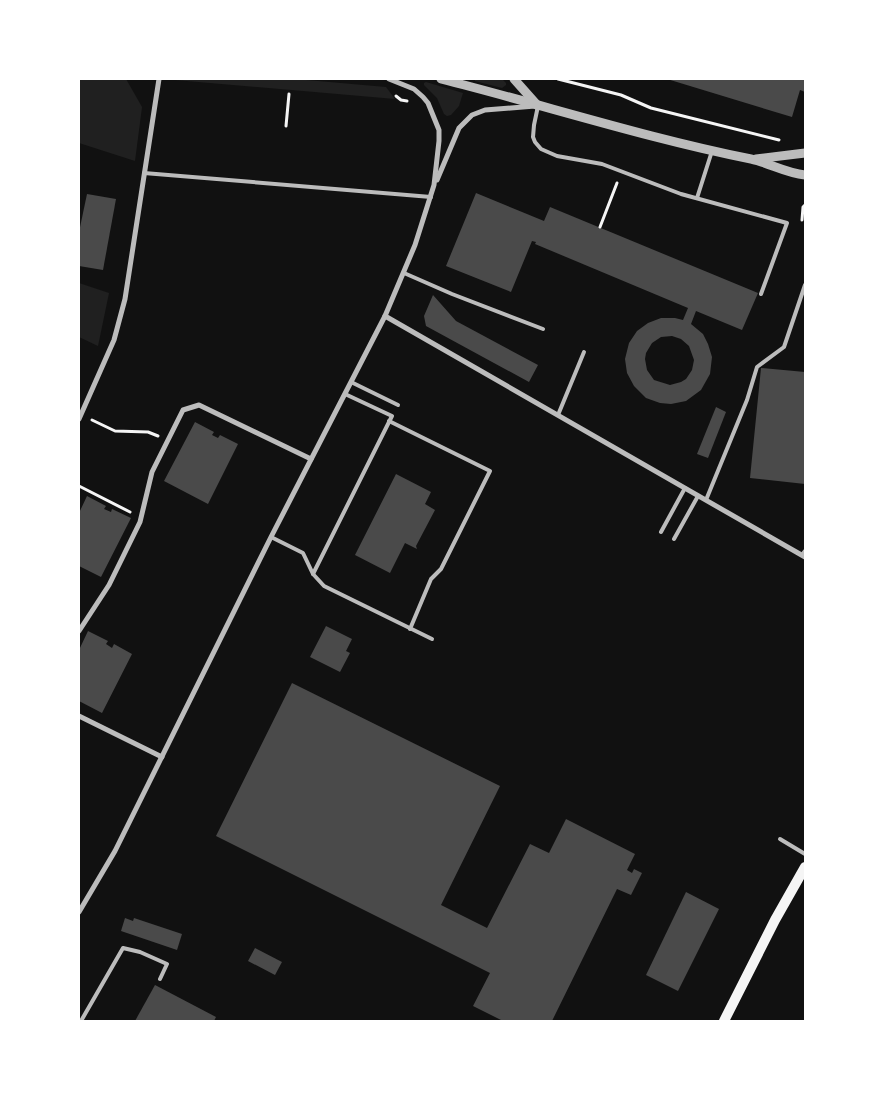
<svg xmlns="http://www.w3.org/2000/svg" width="884" height="1100" viewBox="0 0 884 1100" font-family="'Space Grotesk',sans-serif">
<style>
.green{fill:#202020}
.building{fill:#4a4a4a;fill-rule:evenodd}
.lines{fill:none;stroke-linecap:round;stroke-linejoin:round}
.path{stroke:#f5f5f5;stroke-width:3}
.service{stroke:#bcbcbc;stroke-width:4}
.minor{stroke:#bcbcbc;stroke-width:5}
.tertiary{stroke:#bcbcbc;stroke-width:9}
.secondary{stroke:#f5f5f5;stroke-width:10}
</style>
<rect width="100%" height="100%" fill="#111"/>
<g class="green">
<polygon points="79,79 126,79 142,107 135,161 79,143"/>
<polygon points="176,79 295,79 386,87 395,99 175,80"/>
<polygon points="475,79 502,79 506,83 506,85 502,88 475,81"/>
<polygon points="426,82 463,93 459,106 451,115 447,116 444,114 437,98 424,85 424,83"/>
<polygon points="79,283 109,293 98,346 79,337"/>
</g>
<g class="building">
<polygon points="667,79 805,79 805,92 800,90 792,117"/>
<path d="M476,193L544,221L550,207L758,293L742,330L696,311L691,324L703,334L708,344L712,357L710,374L701,390L686,401L671,404L660,403L646,398L634,386L627,373L625,359L629,343L637,331L648,323L661,318H675L683,320L688,308L535,244L536,242L532,241L511,292L446,266ZM672,336L681,339L689,346L694,360L692,370L686,379L681,382L670,385L654,380L647,370L645,359L646,353L652,343L661,337Z"/>
<polygon points="87,194 116,199 103,270 79,266 79,232"/>
<polygon points="433,295 456,321 538,365 529,382 426,326 424,316"/>
<polygon points="761,368 805,372 805,484 750,478"/>
<polygon points="716,407 726,412 708,458 697,454"/>
<polygon points="195,422 214,432 212,435 218,438 220,435 238,444 208,504 164,481"/>
<polygon points="396,474 431,492 425,504 435,510 416,546 417,549 405,543 390,573 355,555"/>
<polygon points="87,496 106,506 104,509 111,512 112,509 131,518 101,577 79,566 79,513"/>
<polygon points="326,626 352,639 346,651 350,653 340,672 310,657"/>
<polygon points="88,631 108,641 106,644 112,648 114,644 132,654 102,713 79,701 79,650"/>
<polygon points="292,683 500,786 441,905 487,928 530,844 549,853 566,819 635,854 627,870 632,873 634,869 642,873 631,895 617,889 552,1021 503,1021 473,1006 490,973 216,836"/>
<polygon points="686,892 719,909 678,991 646,975"/>
<polygon points="125,918 133,921 134,918 182,934 177,950 121,931"/>
<polygon points="255,948 282,962 275,975 248,961"/>
<polygon points="155,985 216,1017 214,1021 135,1021"/>
</g>
<g class="lines">
<g class="path">
<polyline points="558,79 621,95 651,108 779,140"/>
<polyline points="396,96 401,100 407,101"/>
<polyline points="286,126 289,94"/>
<polyline points="802,220 803,207 805,205"/>
<polyline points="600,227 617,183"/>
<polyline points="92,420 115,431 148,432 158,436"/>
<polyline points="79,486 130,512"/>
</g>
<g class="service">
<polyline points="538,106 534,125 533,137 535,142 541,149 557,156 602,164 681,194 787,223 761,294"/>
<polyline points="144,173 431,197"/>
<polyline points="697,198 712,151"/>
<polyline points="404,273 452,294 543,329"/>
<polyline points="351,382 398,405"/>
<polyline points="558,415 584,352"/>
<polyline points="389,421 490,471 441,569 431,579 410,629"/>
<polyline points="706,500 747,400 757,367 784,347 805,285"/>
<polyline points="661,532 685,488"/>
<polyline points="271,537 303,553 313,574 324,586 432,639"/>
<polyline points="674,539 698,496"/>
<polyline points="802,555 805,551"/>
<polyline points="313,574 392,416 345,394"/>
<polyline points="780,839 805,854"/>
<polyline points="81,1021 123,948 140,952 167,964 160,979"/>
</g>
<g class="minor">
<polyline points="437,180 459,128 472,115 485,110 535,106"/>
<polyline points="385,316 805,557"/>
<polyline points="79,419 114,340 125,299 159,79"/>
<polyline points="79,631 109,585 140,522 152,472 183,410 199,405 311,459"/>
<polyline points="79,716 162,757"/>
<polyline points="79,912 115,851 271,537 385,316 415,245 434,185 439,141 439,130 428,103 423,97 414,89 389,79"/>
</g>
<g class="tertiary">
<path d="M441,79C544,105 646,138 751,159C769,163 786,173 805,175"/>
<polyline points="514,79 538,106"/>
<polyline points="756,159 805,153"/>
</g>
<polyline class="secondary" points="724,1021 775,920 805,867"/>
</g>
<rect width="884" height="1100" fill="none" stroke="#ffffff" stroke-width="160"/>
</svg>
